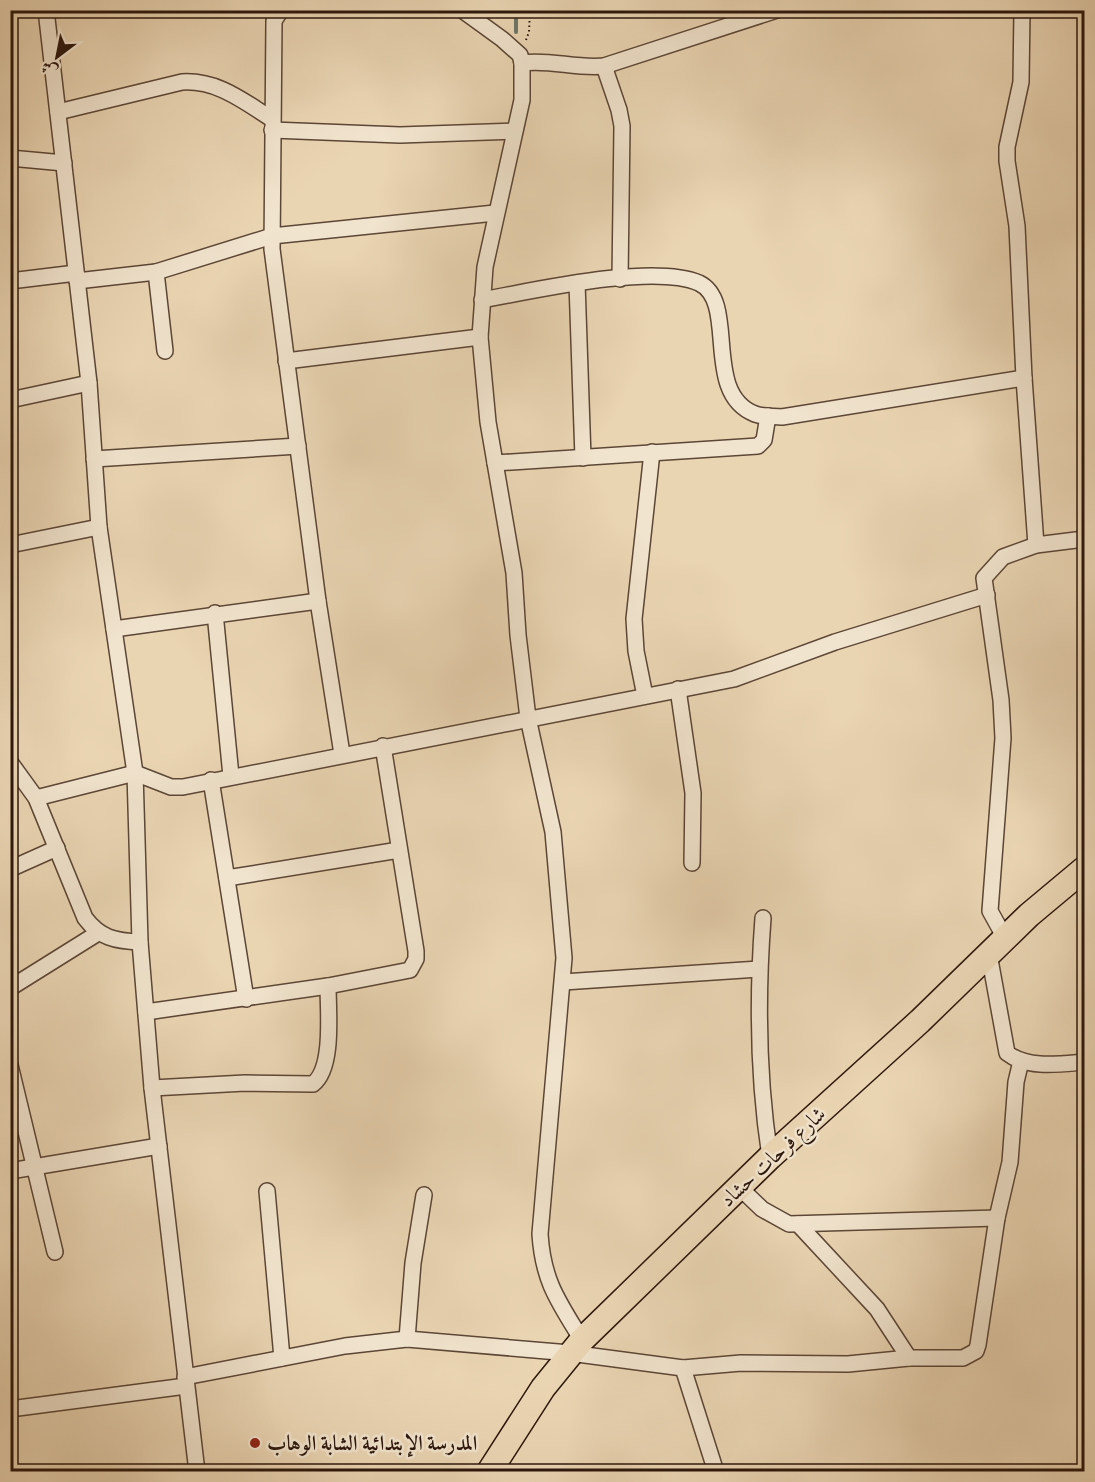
<svg xmlns="http://www.w3.org/2000/svg" width="1095" height="1482" viewBox="0 0 1095 1482" font-family="'IM FELL Double Pica',Amiri,serif">
<style>
.lines{fill:none;stroke-linecap:round;stroke-linejoin:round}
.stream{stroke:#6d7869;stroke-width:4}
.street-casing{stroke:#5c4636;stroke-width:18}
.primary-casing{stroke:#2c170d;stroke-width:27}
.path{stroke:#2c170d;stroke-width:2;stroke-dasharray:1.5 3;stroke-linecap:butt}
.street{stroke:#f1e4ce;stroke-width:15}
.primary{stroke:#ead5b3;stroke-width:24}
.poi-dot{fill:#8f2418;stroke:#f1e4ce;stroke-width:2}
.labels{text-anchor:middle;dominant-baseline:central;stroke-width:5;stroke-linejoin:round;paint-order:stroke}
.street-label{font-size:21px;fill:#2c170d;stroke:#f1e4ce}
.poi-label{font-size:21px;font-weight:bold;fill:#2c170d;stroke:#f1e4ce;text-anchor:start}
</style>
<rect width="100%" height="100%" fill="#ead5b3"/>
<filter id="stains"><feTurbulence type="fractalNoise" baseFrequency=".00333" numOctaves="4"/><feColorMatrix values="0 0 0 0 .2 0 0 0 0 .09 0 0 0 0 .02 0 0 0 .5 -.17"/></filter>
<radialGradient id="worn" r=".72"><stop offset=".6" stop-color="#630" stop-opacity="0"/><stop offset="1" stop-color="#630" stop-opacity=".3"/></radialGradient>
<g class="lines">
<polyline class="stream" points="516,10 516,32"/>
<g class="street-casing">
<g id="street">
<polyline points="46,10 89,383 99,527 135,773 140,942 152,1088 197,1472"/>
<polyline points="281,10 274,21 272,249 318,601 342,754"/>
<path d="M462,10L502,39L520,55L522,63V100L485,267L480,337L488,422L514,573L518,635L528,718L553,832L564,958L540,1234C543,1281 558,1301 582,1340"/>
<polyline points="1022,10 1021,82 1007,147 1007,161 1017,226 1024,378 1036,545"/>
<path d="M522,63C550,59 576,69 604,66L777,10"/>
<polyline points="604,66 619,110 622,126 620,279"/>
<path d="M58,112L182,82C218,80 243,101 272,119"/>
<polyline points="272,130 400,135 514,131"/>
<polyline points="10,158 64,163"/>
<polyline points="156,272 165,351"/>
<polyline points="10,281 76,273"/>
<polyline points="77,281 156,272 272,236 495,213"/>
<polyline points="577,283 583,458"/>
<path d="M482,300C532,291 653,263 699,283C739,302 701,393 755,414C763,417 774,416 782,417L1024,378"/>
<polyline points="286,361 480,337"/>
<polyline points="10,400 89,383"/>
<polyline points="94,459 298,446"/>
<polyline points="495,463 758,446 764,440 768,416"/>
<polyline points="10,545 99,527"/>
<polyline points="215,613 231,776"/>
<polyline points="114,629 318,601"/>
<polyline points="678,689 693,793 692,863"/>
<polyline points="645,696 636,651 634,619 652,452"/>
<path d="M10,762L36,798L85,918C100,938 115,941 140,942"/>
<polyline points="211,780 246,999"/>
<polyline points="36,798 135,773 171,787 183,787 734,679 835,642 987,595"/>
<polyline points="10,869 57,848"/>
<polyline points="227,878 399,850"/>
<path d="M763,918C757,997 758,1079 770,1157"/>
<polyline points="1005,938 990,911 1003,738 1001,700 984,578 1003,557 1036,545 1084,539"/>
<path d="M989,954L1007,1053C1027,1069 1060,1064 1084,1062"/>
<polyline points="563,982 759,969"/>
<polyline points="10,988 98,933"/>
<polyline points="146,1012 328,986 410,970 416,959 416,951 383,746"/>
<polyline points="10,1065 55,1252"/>
<path d="M152,1088L245,1083L313,1084C334,1068 328,1011 328,986"/>
<polyline points="10,1171 159,1146"/>
<polyline points="739,1187 762,1209 789,1224 997,1218"/>
<polyline points="267,1191 282,1358"/>
<polyline points="798,1224 877,1309 909,1358"/>
<polyline points="407,1339 413,1263 424,1195"/>
<polyline points="683,1368 716,1472"/>
<polyline points="185,1377 345,1346 407,1339 570,1353 683,1368 741,1363 848,1364 909,1358 963,1358 976,1351 978,1345 997,1218 1010,1162 1016,1082 1021,1061"/>
<polyline points="10,1409 186,1386"/>
</g>
</g>
<g class="primary-casing">
<polyline id="primary" points="489,1472 543,1388 582,1340 770,1157 920,1021 1029,915 1084,869"/>
</g>
<polyline class="path" points="526,40 529,32 530,10"/>
<use href="#street" class="street"/>
<use href="#primary" class="primary"/>
</g>
<circle class="poi-dot" cx="255" cy="1443" r="6"/>
<g class="labels">
<g class="street-label">
<text transform="translate(773 1157) rotate(-43)">شارع فرحات حشاد</text>
</g>
<g class="poi-label">
<text x="267" y="1443">المدرسة الإبتدائية الشابة الوهاب</text>
</g>
</g>
<rect width="1095" height="1482" fill="none" stroke="#ead5b3" stroke-width="36"/>
<rect x="12" y="12" width="1071" height="1458" fill="none" stroke="#2c170d" stroke-width="3"/>
<rect x="18" y="18" width="1059" height="1446" fill="none" stroke="#2c170d" stroke-width="1.5"/>
<g transform="translate(57 57) rotate(212)" stroke="#f1e4ce" stroke-width="4.5" paint-order="stroke">
<path d="M0-4.5L10 22L0 15L-10 22Z" fill="#2c170d"/>
<text y="-9" font-size="16" font-weight="bold" text-anchor="middle" fill="#2c170d">ش</text>
</g>
<rect width="100%" height="100%" filter="url(#stains)"/>
<rect width="100%" height="100%" fill="url(#worn)"/>
</svg>
